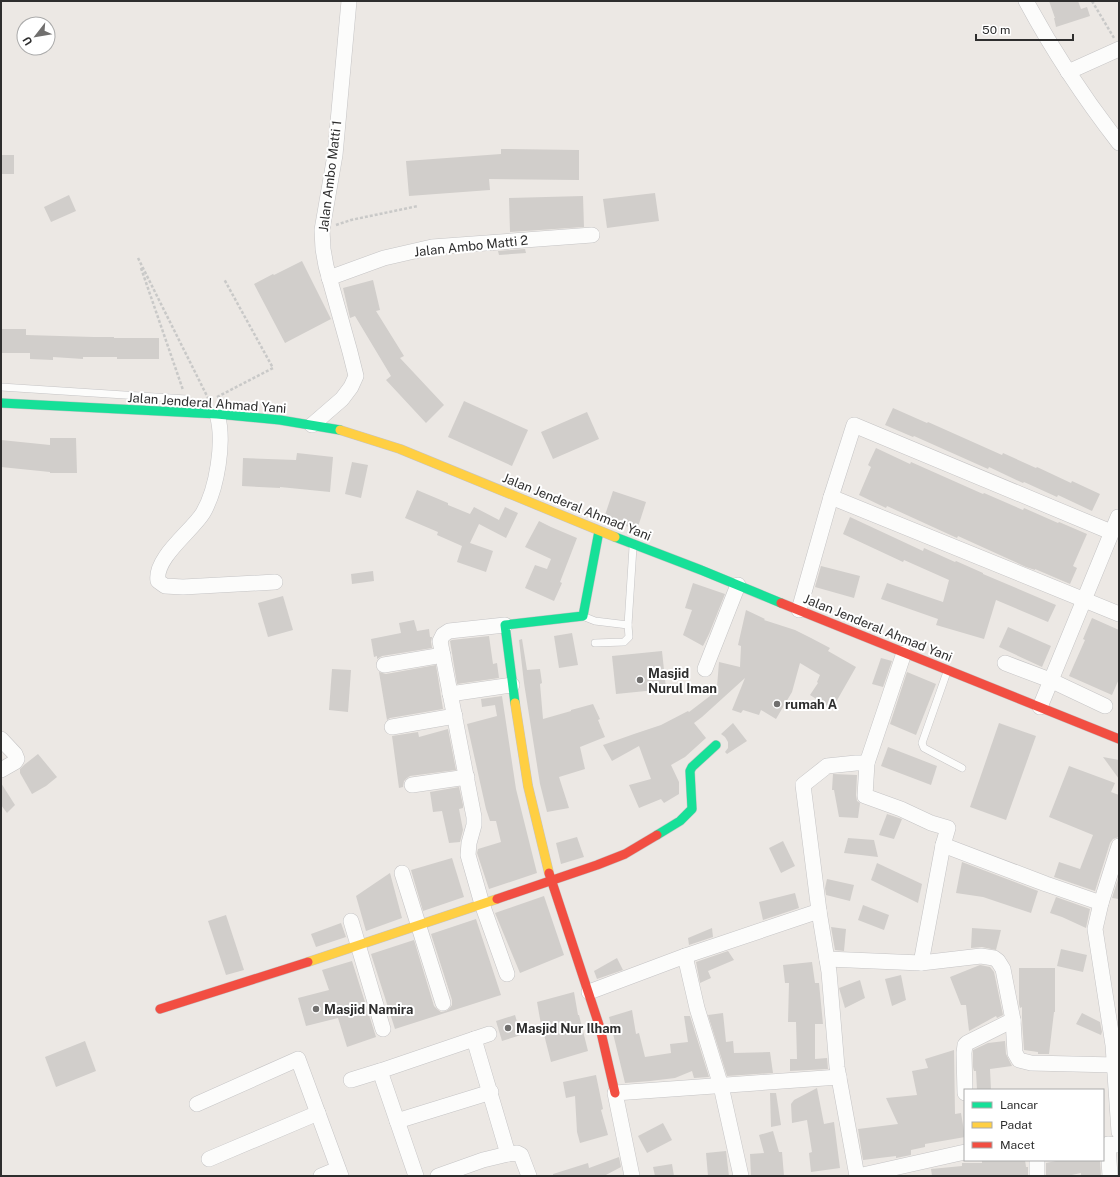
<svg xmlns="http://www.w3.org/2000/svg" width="1120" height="1177" viewBox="0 0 1120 1177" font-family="'Public Sans',sans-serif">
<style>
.building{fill:#d1cecb}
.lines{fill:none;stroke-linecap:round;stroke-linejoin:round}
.lane-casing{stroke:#c5c4c5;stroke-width:8}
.street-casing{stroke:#c5c4c5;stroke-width:16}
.fast-casing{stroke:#c5c4c5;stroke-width:10}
.slow-casing{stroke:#c5c4c5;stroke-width:10}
.jam-casing{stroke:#c5c4c5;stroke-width:10}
.path{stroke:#c9c9c8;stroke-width:2.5;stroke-dasharray:3 2;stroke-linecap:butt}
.lane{stroke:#fcfcfb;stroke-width:7}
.street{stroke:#fcfcfb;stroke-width:15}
.fast{stroke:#16e098;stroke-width:9}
.slow{stroke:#ffcf43;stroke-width:9}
.jam{stroke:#f24e42;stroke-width:9}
.poi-dot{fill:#706f6e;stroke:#fff;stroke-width:1.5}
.labels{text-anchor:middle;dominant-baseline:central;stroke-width:4;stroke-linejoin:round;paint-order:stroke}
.street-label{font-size:13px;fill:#2e2e2e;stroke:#fff}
.poi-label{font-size:13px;font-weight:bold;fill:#2e2e2e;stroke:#fff;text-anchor:start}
</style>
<rect width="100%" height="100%" fill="#ece8e4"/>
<g class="building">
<polygon points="1049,1 1078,1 1081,9 1087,7 1090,16 1056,27 1054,18 1055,18"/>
<polygon points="501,149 579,150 579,180 489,179 490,190 409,196 406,161 501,154"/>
<rect x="1" y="155" width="13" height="19"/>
<polygon points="655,193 659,221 607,228 603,199"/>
<polygon points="69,195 76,211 51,222 44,207"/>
<polygon points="583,196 584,227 510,232 509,198"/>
<polygon points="525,249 526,253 499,255 498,251"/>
<polygon points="302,261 331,319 285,343 254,284 273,274 274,275"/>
<polygon points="373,280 380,310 376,311 404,356 400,358 444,405 426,423 386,380 391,376 355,316 350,318 343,288"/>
<polygon points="1,329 26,329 26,335 94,337 114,337 114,338 159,338 159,359 117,359 117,357 83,357 83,359 53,357 53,360 30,359 30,353 1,353"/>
<polygon points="464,401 528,430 512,466 448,437"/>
<polygon points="893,408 927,423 928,422 1002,455 1003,453 1036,468 1037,467 1071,483 1072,481 1100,494 1092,511 1058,495 1057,497 1024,482 1023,483 989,467 988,469 914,436 913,437 885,425"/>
<polygon points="587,412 599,439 553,459 541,432"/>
<polygon points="50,438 76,438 77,473 50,473 50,472 1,467 1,440 50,445"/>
<polygon points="876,448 910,464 911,462 983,494 984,493 1023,510 1024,508 1058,523 1059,522 1087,534 1073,566 1077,568 1070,584 1035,569 1035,570 1026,567 958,536 957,538 887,506 886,508 859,495 871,467 868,465"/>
<polygon points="297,453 333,457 330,492 280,487 280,488 242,486 243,458 296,460"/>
<polygon points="352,462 368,465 361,498 345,494"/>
<polygon points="417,490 448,503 448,505 470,514 474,507 499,520 505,507 518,513 506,538 479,524 470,543 493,551 486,572 457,562 462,546 437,535 438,532 405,518"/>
<polygon points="613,491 646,502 637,530 604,518"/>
<polygon points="850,517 923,551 924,548 955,562 956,561 983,573 983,574 1056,605 1048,622 996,600 984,639 936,625 938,619 881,599 887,583 943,602 949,580 904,560 903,562 843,534"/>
<polygon points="539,521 551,527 577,538 560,582 562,583 554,601 525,588 535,565 547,569 551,559 525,547"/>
<polygon points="821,566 860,576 854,598 815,587"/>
<polygon points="373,571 374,581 352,584 351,574"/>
<polygon points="693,583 725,594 709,634 703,646 683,635 692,610 685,608"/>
<polygon points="283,596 293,630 268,637 258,603"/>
<polygon points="746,610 765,619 764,620 795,630 811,638 830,648 828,651 856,667 832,709 810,695 818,683 817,682 820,675 800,663 792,692 776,719 761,710 759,715 743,710 741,713 732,710 745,678 702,717 694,723 706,738 685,757 671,765 679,782 679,794 664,803 661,799 639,808 629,785 651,779 639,746 612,761 603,745 634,734 661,725 688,711 689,712 710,696 717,687 719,662 740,667 741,646 738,645"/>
<polygon points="1092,618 1119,630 1119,679 1112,695 1069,676 1085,640 1083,639"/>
<polygon points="414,620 417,631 429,629 430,637 432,637 431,642 432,648 382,656 377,659 377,656 374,657 371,639 401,633 399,623"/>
<polygon points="1008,627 1051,646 1042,667 999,647"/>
<polygon points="572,633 578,665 559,668 554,636"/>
<polygon points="489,636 493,664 497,663 499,678 457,684 450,641 452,640"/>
<polygon points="522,639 527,670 540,669 542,683 540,684 543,719 571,711 571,710 593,704 600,719 598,720 605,737 580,747 585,769 559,777 569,808 547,812 540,784 524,683 519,640"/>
<polygon points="662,651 666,689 616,694 612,656"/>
<polygon points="881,658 892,661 883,687 872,684"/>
<polygon points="436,665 443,709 390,718 387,720 379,672 386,674"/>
<polygon points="332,669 351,670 348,712 329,710"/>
<polygon points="907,672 936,684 916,735 890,724"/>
<polygon points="502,696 516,789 537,873 489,889 477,853 478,849 501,842 496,821 490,821 486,809 467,724 497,716 495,705 482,707 481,699"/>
<polygon points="733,723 747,741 727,754 725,752 728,748 728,742 725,737 721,734"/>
<polygon points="999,723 1036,736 1006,820 970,807"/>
<polygon points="448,729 456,770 410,776 407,778 404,781 403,787 399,788 392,736 418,732 419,737"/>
<polygon points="888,747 937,766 931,785 881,766"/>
<polygon points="38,754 57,777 46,786 32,794 20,773 20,769 24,765"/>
<polygon points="1103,757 1119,760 1119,779"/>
<polygon points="1069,766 1115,783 1111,792 1119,795 1119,837 1113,839 1110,843 1095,891 1054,877 1059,862 1080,869 1093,835 1049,817"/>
<polygon points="833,774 857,775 856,795 857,801 860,803 858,818 839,817 834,790 832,790"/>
<polygon points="1,783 15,805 7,813 1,805"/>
<polygon points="459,787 463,805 463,808 459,809 463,830 460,842 449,843 442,811 433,812 430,792"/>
<polygon points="887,814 902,819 894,839 879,835"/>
<polygon points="577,837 584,857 561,864 556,843"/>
<polygon points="848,838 874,840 878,857 844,853"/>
<polygon points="783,841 795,866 781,873 769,848"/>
<polygon points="452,858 464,897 423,911 411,870"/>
<polygon points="962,862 1038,891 1031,913 983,897 956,893"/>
<polygon points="877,863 922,884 918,903 871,880"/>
<polygon points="390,873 402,918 366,931 356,896"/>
<polygon points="1119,876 1119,899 1112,898"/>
<polygon points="827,879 854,885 850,901 826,895 825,888"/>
<polygon points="795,893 799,908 763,920 759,902"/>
<polygon points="544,896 564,955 520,973 495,913"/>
<polygon points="1056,897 1090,909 1086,928 1062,917 1050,913"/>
<polygon points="863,905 889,915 884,930 858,920"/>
<polygon points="226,915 244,970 226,975 208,921"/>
<polygon points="476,919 501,995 395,1029 371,954 414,940 434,1006 437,1009 441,1012 446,1011 449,1009 452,1005 452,1000 431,934"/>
<polygon points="341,923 346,937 316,947 311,934"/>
<polygon points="831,927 846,929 844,951 835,950"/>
<polygon points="712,928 713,937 689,945 688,938"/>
<polygon points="972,928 1001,930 996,950 982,947 971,948"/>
<polygon points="1061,949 1087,955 1083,972 1057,966"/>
<polygon points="728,951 734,960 708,971 711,978 700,983 696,962"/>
<polygon points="617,958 623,970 597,979 594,971"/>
<polygon points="352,961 376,1037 347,1047 338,1018 306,1026 298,998 329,990 322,970"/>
<polygon points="812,962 815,983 819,983 823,1024 815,1024 815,1059 827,1058 828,1069 790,1071 790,1059 797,1059 796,1022 788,1022 789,983 785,983 783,965"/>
<polygon points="980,965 990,967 994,972 1003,1015 997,1018 996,1016 969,1031 966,1005 961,1005 950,977"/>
<polygon points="1019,968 1055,968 1055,1012 1054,1012 1049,1054 1038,1054 1038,1052 1024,1050 1022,1019 1022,1007 1020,1008 1019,1004"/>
<polygon points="901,975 906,1000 892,1006 885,979"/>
<polygon points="860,980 865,998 845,1008 839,988"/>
<polygon points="574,992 578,1015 579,1015 588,1051 551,1062 540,1019 537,1002"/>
<polygon points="632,1010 636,1034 639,1033 645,1057 671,1053 670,1044 688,1042 684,1016 690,1016 709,1077 694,1078 692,1071 675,1078 650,1081 625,1083 609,1017"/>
<polygon points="723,1013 726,1042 733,1041 734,1053 770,1052 773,1073 727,1076 708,1015"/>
<polygon points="1082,1013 1100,1022 1102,1032 1101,1035 1076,1024"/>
<polygon points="515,1015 521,1035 502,1041 496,1021"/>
<polygon points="85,1041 96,1071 56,1087 45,1057"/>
<polygon points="1005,1041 1006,1054 1012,1066 990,1069 991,1090 977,1090 976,1071 974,1071 973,1067 973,1050 988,1043"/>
<polygon points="954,1050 955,1114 961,1113 965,1137 925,1144 925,1147 911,1150 911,1155 896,1158 896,1156 863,1160 858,1129 898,1124 886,1098 917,1095 912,1071 928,1068 925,1059"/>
<polygon points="596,1075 603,1109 601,1110 608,1135 580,1143 577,1132 575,1096 566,1098 563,1082"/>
<polygon points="817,1088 824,1124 834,1122 840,1168 811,1172 809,1153 812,1152 807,1120 792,1123 791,1104 794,1100"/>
<polygon points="770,1093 776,1093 781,1125 771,1127"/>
<polygon points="663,1123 672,1140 647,1153 638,1136"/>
<polygon points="773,1131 779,1152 782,1152 784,1176 751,1176 750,1154 764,1153 759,1135"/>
<polygon points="726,1151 729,1176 708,1176 706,1153"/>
<polygon points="619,1157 621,1167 604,1176 553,1176 553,1174 588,1163 589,1168"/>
<polygon points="982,1160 1025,1160 1026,1167 1028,1167 1028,1176 932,1176 931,1169 962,1166 962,1163 982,1163"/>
<polygon points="1061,1160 1100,1160 1101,1176 1081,1176 1081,1173 1067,1176 1046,1176 1046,1163"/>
<polygon points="672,1164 674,1176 655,1176 653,1167"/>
</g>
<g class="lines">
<g class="lane-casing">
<g id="lane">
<polyline points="1,387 186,399 191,410"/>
<polyline points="585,617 595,621 628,625"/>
<polyline points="595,643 624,642 629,637 628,625 633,547"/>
<polyline points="947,672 922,743 924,748 962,768"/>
</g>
</g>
<g class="street-casing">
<g id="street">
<path d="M1026,1C1053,51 1084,98 1119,143"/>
<polyline points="1068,72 1119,49"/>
<polyline points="329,278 384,258 432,247 592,235"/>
<path d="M217,414C225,441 217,489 203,513C192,531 154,558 158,581L165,586L183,587L275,582"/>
<polyline points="312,425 342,399 351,387 356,376 350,352 326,266 323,249 322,230 335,155 349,1"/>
<polyline points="831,497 1119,614"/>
<polyline points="799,610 831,497 854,425 1111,532"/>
<polyline points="505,625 449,631 443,635 440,641 474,817 474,825 469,843 468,855 482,904 507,974"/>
<polyline points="904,653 867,763 865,796 901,809 931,823 948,828 943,845 1046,884 1101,903"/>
<polyline points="1005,663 1050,680 1105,706"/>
<polyline points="384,665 443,655"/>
<polyline points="705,669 738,585"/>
<polyline points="450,694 512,685"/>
<polyline points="1040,707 1118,517"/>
<polyline points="392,727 455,716"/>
<polyline points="1,739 15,754 17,759 15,762 1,770"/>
<polyline points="412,785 467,777"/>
<polyline points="1119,846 1101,903 1095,929 1113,1045 1119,1132"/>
<polyline points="402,873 443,1003"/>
<polyline points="351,921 383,1029"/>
<polyline points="685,956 819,911"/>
<polyline points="827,959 921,963 981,956 994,958 998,961 1003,969 1013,1020 967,1043 965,1045 964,1053 965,1093"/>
<polyline points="921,963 943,845"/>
<polyline points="589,992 685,956 697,1008 721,1086 741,1176"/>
<polyline points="1013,1020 1015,1053 1019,1060 1031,1063 1115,1065"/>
<polyline points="489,1034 474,1039 508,1154 517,1153 521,1155 529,1176"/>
<polyline points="351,1080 380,1071"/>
<polyline points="197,1104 298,1059 341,1176"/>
<polyline points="397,1121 491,1092"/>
<polyline points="209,1159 318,1113"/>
<polyline points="1037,1160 1037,1176"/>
<polyline points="321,1176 338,1169"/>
<polyline points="416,1176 380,1071 474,1039"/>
<polyline points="438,1176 483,1160 508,1154"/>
<polyline points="632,1176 615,1093 839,1077"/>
<polyline points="857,1176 837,1067 829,972 819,911 803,785 827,766 856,763 867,763"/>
<polyline points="858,1176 965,1152"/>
<polyline points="1110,1176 1108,1144 1119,1145"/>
</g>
</g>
<g class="fast-casing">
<g id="fast">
<polyline points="1,403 217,414 280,420 340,430"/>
<polyline points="615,537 701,570 781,603"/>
<polyline points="515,703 505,625 583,616 599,531"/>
<polyline points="657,835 680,821 692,809 690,771 692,767 716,745"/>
</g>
</g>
<g class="slow-casing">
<g id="slow">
<polyline points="340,430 400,449 615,537"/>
<polyline points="515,703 528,786 549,873"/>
<polyline points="308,962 497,899"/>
</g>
</g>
<g class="jam-casing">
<g id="jam">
<polyline points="781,603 1119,739"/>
<polyline points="549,873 600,1028 615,1093"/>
<polyline points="497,899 597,865 625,854 657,835"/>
<polyline points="160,1009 308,962"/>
</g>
</g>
<g class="path">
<polyline points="1092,1 1114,38"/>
<polyline points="336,225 351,220 418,206"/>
<polyline points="138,258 208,398"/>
<polyline points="141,268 183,390"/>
<polyline points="217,397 273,368 224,279"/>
</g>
<use href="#lane" class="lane"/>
<use href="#street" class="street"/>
<use href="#fast" class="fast"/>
<use href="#slow" class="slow"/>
<use href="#jam" class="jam"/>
</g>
<g class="poi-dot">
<circle cx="640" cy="680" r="4"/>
<circle cx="777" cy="704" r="4"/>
<circle cx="316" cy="1009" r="4"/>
<circle cx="508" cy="1028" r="4"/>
</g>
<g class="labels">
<g class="street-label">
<text transform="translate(330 176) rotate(-83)">Jalan Ambo Matti 1</text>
<text transform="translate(471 246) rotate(-6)">Jalan Ambo Matti 2</text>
<text transform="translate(207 403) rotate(4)">Jalan Jenderal Ahmad Yani</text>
<text transform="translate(577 507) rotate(22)">Jalan Jenderal Ahmad Yani</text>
<text transform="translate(878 628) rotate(22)">Jalan Jenderal Ahmad Yani</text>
</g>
<g class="poi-label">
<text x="648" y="673">Masjid<tspan x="648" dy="15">Nurul Iman</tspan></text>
<text x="785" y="704">rumah A</text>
<text x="324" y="1009">Masjid Namira</text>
<text x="516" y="1028">Masjid Nur Ilham</text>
</g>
</g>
<rect width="1120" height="1177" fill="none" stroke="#2e2e2e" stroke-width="4"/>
<rect x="964" y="1089" width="140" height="72" fill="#ffffff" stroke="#ababab"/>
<rect x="972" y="1102" width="20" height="6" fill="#16e098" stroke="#ababab"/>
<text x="1000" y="1109" font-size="12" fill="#2e2e2e">Lancar</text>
<rect x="972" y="1122" width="20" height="6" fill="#ffcf43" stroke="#ababab"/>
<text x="1000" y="1129" font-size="12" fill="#2e2e2e">Padat</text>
<rect x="972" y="1142" width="20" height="6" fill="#f24e42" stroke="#ababab"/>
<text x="1000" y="1149" font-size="12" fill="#2e2e2e">Macet</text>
<g transform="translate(36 36) rotate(239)"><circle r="19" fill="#ffffff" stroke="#ababab"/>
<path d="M0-3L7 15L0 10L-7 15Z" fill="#706f6e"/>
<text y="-6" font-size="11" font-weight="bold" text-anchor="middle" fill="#2e2e2e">U</text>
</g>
<path d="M976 34v6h97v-6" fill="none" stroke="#2e2e2e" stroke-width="2"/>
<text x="982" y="34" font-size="12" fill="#2e2e2e" stroke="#ffffff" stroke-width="3" paint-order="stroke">50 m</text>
</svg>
